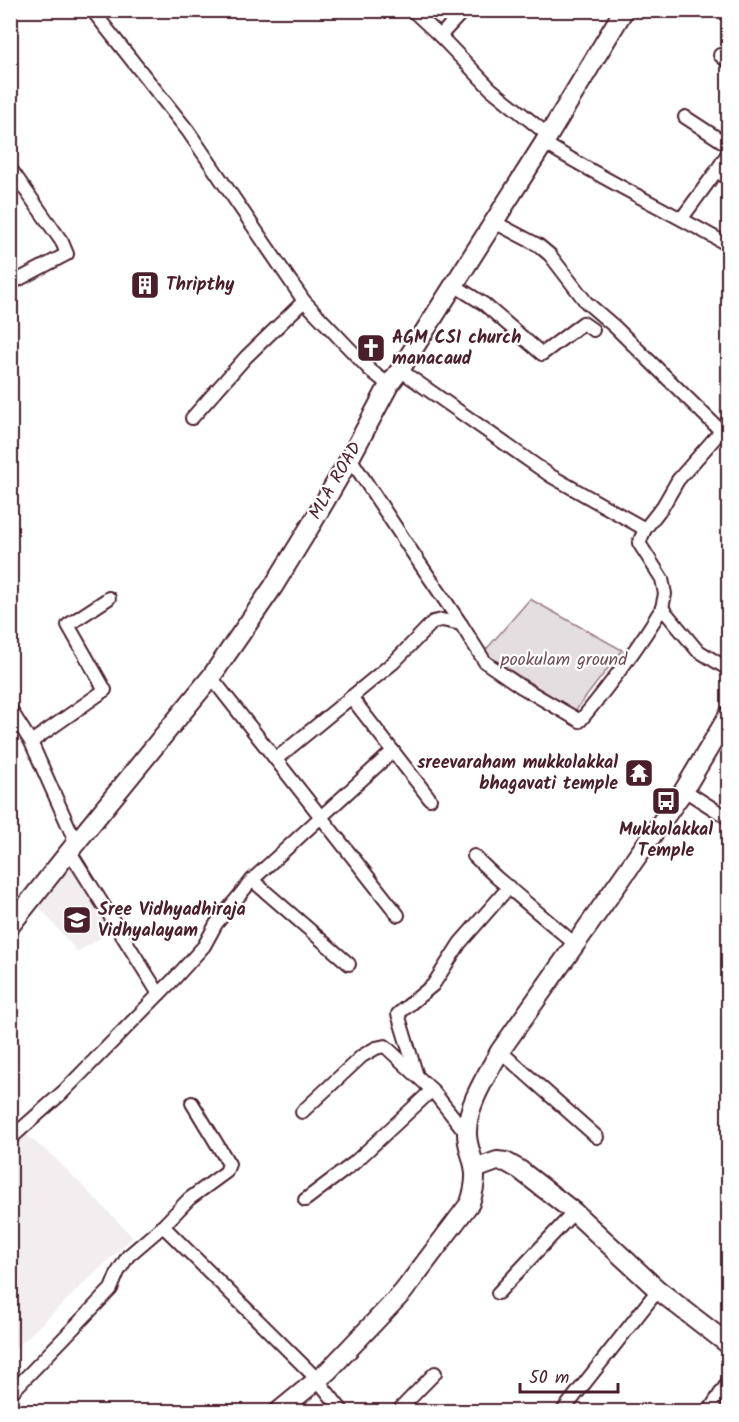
<svg xmlns="http://www.w3.org/2000/svg" width="739" height="1422" viewBox="0 0 739 1422" font-family="Kalam,sans-serif">
<style>
.built{fill:#f2eeef}
.green{fill:#e5dee0;stroke:#987e86;stroke-width:1.5}
.lines{fill:none;stroke-linecap:round;stroke-linejoin:round}
.street-casing{stroke:#4a1f2b;stroke-width:16}
.secondary-casing{stroke:#4a1f2b;stroke-width:22}
.street{stroke:#fff;stroke-width:12}
.secondary{stroke:#fff;stroke-width:18}
.labels{text-anchor:middle;dominant-baseline:central;stroke-width:4.5;stroke-linejoin:round;paint-order:stroke}
.poi-label{font-size:18px;font-weight:bold;fill:#4a1f2b;stroke:#fff;text-anchor:start}
.street-label{font-size:18px;fill:#4a1f2b;stroke:#fff}
.park-label{font-size:18px;fill:#714f58;stroke:#fff}
</style>
<rect width="100%" height="100%" fill="#fff"/>
<filter id="ink" filterUnits="userSpaceOnUse"><feTurbulence type="fractalNoise" baseFrequency=".0167" numOctaves="2"/><feDisplacementMap in="SourceGraphic" scale="12" xChannelSelector="R" yChannelSelector="G"/><feConvolveMatrix kernelMatrix="1 2 1 2 8 2 1 2 1" color-interpolation-filters="sRGB"/></filter>
<g filter="url(#ink)">
<g class="built">
<polygon points="70,867 97,908 110,932 77,952 36,903"/>
<polygon points="23,1132 55,1158 133,1237 11,1353 11,1143"/>
</g>
<polygon class="green" points="530,599 622,650 575,711 483,653"/>
<g class="lines">
<g class="street-casing">
<g id="street">
<polyline points="92,10 188,131 304,301 370,370 389,385"/>
<polyline points="412,10 440,36 491,89 548,135"/>
<polyline points="440,36 464,10"/>
<polyline points="720,55 728,62"/>
<polyline points="685,117 728,145"/>
<path d="M544,143C604,180 667,210 728,245"/>
<polyline points="10,168 62,242 67,254 10,284"/>
<polyline points="717,171 728,179"/>
<polyline points="682,218 715,173 728,153"/>
<polyline points="494,222 538,245 550,255 586,302 615,327 721,431"/>
<polyline points="454,285 484,304 542,354 583,323 593,330"/>
<polyline points="400,370 551,476 645,529"/>
<polyline points="192,418 246,357 304,301"/>
<polyline points="350,458 410,549 461,624"/>
<polyline points="662,608 665,594 662,579 639,543 645,529 663,506 678,480 728,423"/>
<polyline points="211,677 398,915"/>
<polyline points="351,697 430,799"/>
<polyline points="10,709 31,742 76,843"/>
<polyline points="31,742 105,690 68,625 109,598"/>
<path d="M276,759L394,662L433,622L442,620L461,624L485,662L520,686L580,721C610,685 638,648 662,608L697,650L728,669"/>
<polyline points="684,790 728,818"/>
<polyline points="70,852 159,994"/>
<polyline points="474,856 496,877 575,944"/>
<polyline points="252,880 349,964"/>
<polyline points="500,1051 597,1137"/>
<polyline points="417,1076 398,1014 433,985 460,943 509,887"/>
<polyline points="302,1112 362,1056 376,1048 385,1046 432,1090 467,1134"/>
<polyline points="10,1139 63,1092 175,978 204,946 216,924 252,880 393,751"/>
<polyline points="305,1200 354,1163 432,1090"/>
<polyline points="163,1226 317,1379 343,1412"/>
<polyline points="498,1293 574,1212"/>
<polyline points="10,1394 111,1289 118,1272 128,1256 163,1226 189,1199 226,1172 229,1164 192,1103"/>
<polyline points="709,1411 728,1382"/>
<polyline points="397,1412 435,1373"/>
<polyline points="562,1412 658,1290"/>
</g>
</g>
<g class="secondary-casing">
<g id="secondary">
<polyline points="10,926 76,843 211,677 273,587 314,520 350,458 389,385 400,370 544,143 624,10"/>
<polyline points="475,1169 497,1161 506,1162 520,1170 574,1212 658,1290 728,1344"/>
<path d="M278,1412L328,1371L403,1292L470,1203C474,1191 477,1179 474,1166C472,1155 467,1145 467,1134C466,1106 487,1075 500,1051L684,790L728,716"/>
</g>
</g>
<use href="#street" class="street"/>
<use href="#secondary" class="secondary"/>
</g>
</g>
<defs>
<g id="building-square" transform="scale(1.5)"><rect x="-9" y="-9" width="18" height="18" rx="4" fill="#4a1f2b" stroke="#fff"/><path d="M-4-6H4V6H1V3H-1V6H-4ZM-2.5-4.3h1.7v1.8h-1.7ZM.8-4.3h1.7v1.8H.8ZM-2.5-1h1.7V.8h-1.7ZM.8-1h1.7V.8H.8Z" fill="#fff"/></g>
<g id="church-square" transform="scale(1.5)"><rect x="-9" y="-9" width="18" height="18" rx="4" fill="#4a1f2b" stroke="#fff"/><path d="M-1.2-6h2.4v3.5h3.3v2.4h-3.3V6h-2.4V-.1h-3.3v-2.4h3.3Z" fill="#fff"/></g>
<g id="temple-square" transform="scale(1.5)"><rect x="-9" y="-9" width="18" height="18" rx="4" fill="#4a1f2b" stroke="#fff"/><path d="M0-6L5-2H3V0L6.5 2.5H4V6H1.5V3h-3V6H-4V2.5H-6.5L-3 0V-2H-5Z" fill="#fff"/></g>
<g id="bus-square" transform="scale(1.5)"><rect x="-9" y="-9" width="18" height="18" rx="4" fill="#4a1f2b" stroke="#fff"/><path d="M-5-6H5V4H4V6H2V4H-2V6H-4V4H-5ZM-3.5-4V0h7V-4ZM-3.5 1.2v1.5H-2V1.2ZM2 1.2v1.5H3.5V1.2Z" fill="#fff"/></g>
<g id="school-square" transform="scale(1.5)"><rect x="-9" y="-9" width="18" height="18" rx="4" fill="#4a1f2b" stroke="#fff"/><path d="M0-5L7-2L0 1L-7-2ZM-4 1L0 2.5L4 1V4Q0 6-4 4Z" fill="#fff"/></g>
</defs>
<g fill-rule="evenodd">
<use href="#building-square" x="145" y="285"/>
<use href="#church-square" x="371" y="348"/>
<use href="#temple-square" x="639" y="773"/>
<use href="#bus-square" x="666" y="801"/>
<use href="#school-square" x="77" y="920"/>
</g>
<g class="labels">
<g class="poi-label">
<text x="166" y="285">Thripthy</text>
<text x="392" y="338">AGM CSI church<tspan x="392" dy="21">manacaud</tspan></text>
<text x="618" y="763" text-anchor="end">sreevaraham mukkolakkal<tspan x="618" dy="21">bhagavati temple</tspan></text>
<text x="666" y="830" text-anchor="middle">Mukkolakkal<tspan x="666" dy="21">Temple</tspan></text>
<text x="98" y="910">Sree Vidhyadhiraja<tspan x="98" dy="21">Vidhyalayam</tspan></text>
</g>
<g class="street-label">
<text transform="translate(336 481) rotate(-60)">MLA ROAD</text>
</g>
<g class="park-label">
<text x="564" y="660">pookulam ground</text>
</g>
</g>
<rect width="739" height="1422" fill="none" stroke="#fff" stroke-width="36"/>
<rect x="18" y="18" width="703" height="1386" fill="none" stroke="#4a1f2b" stroke-width="2" filter="url(#ink)"/>
<path d="M520 1383v9h98v-9" fill="none" stroke="#4a1f2b" stroke-width="3"/>
<text x="529" y="1383" font-size="18" fill="#4a1f2b" stroke="#ffffff" stroke-width="4.5" paint-order="stroke">50 m</text>
</svg>
